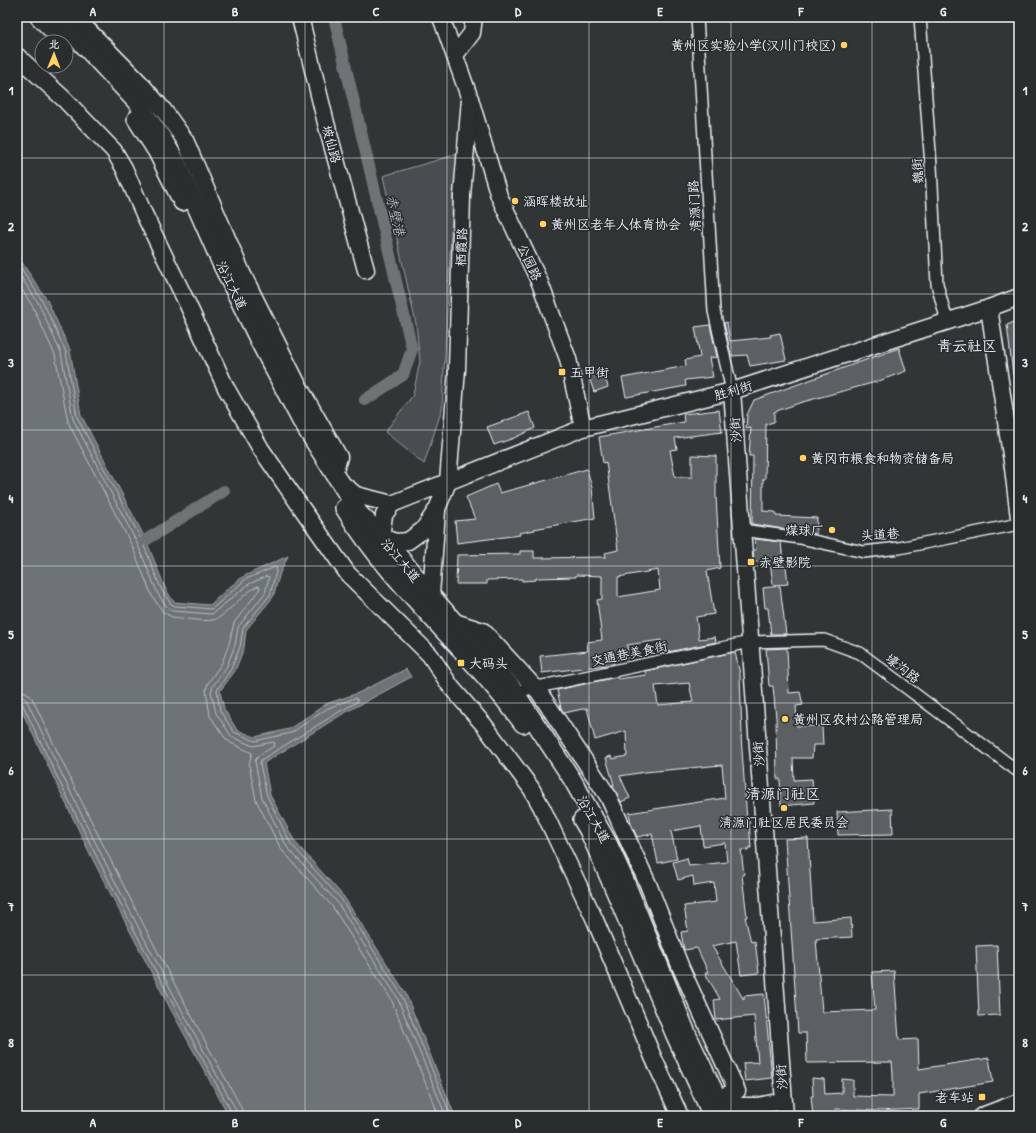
<svg xmlns="http://www.w3.org/2000/svg" width="1036" height="1133" viewBox="0 0 1036 1133" font-family="'Patrick Hand','LXGW WenKai TC',sans-serif">
<style>
.green{fill:#494d4f;stroke:#989fa4}
.water{fill:#6e7376;stroke:#9fa5aa}
.lines{fill:none;stroke-linecap:round;stroke-linejoin:round}
.shore{stroke:#b7bfc4;stroke-width:1}
.canal{stroke:#6e7376;stroke-width:12}
.building{fill:#5c6063;stroke:#e8f1f8;fill-rule:evenodd}
.street-casing{stroke:#e8f1f8;stroke-width:14}
.secondary-casing{stroke:#e8f1f8;stroke-width:19}
.primary-casing{stroke:#e8f1f8;stroke-width:20}
.street{stroke:#2a2d2e;stroke-width:11}
.secondary{stroke:#2a2d2e;stroke-width:16}
.primary{stroke:#2a2d2e;stroke-width:17}
.grid{fill:none;stroke:#e8f1f8;stroke-width:1;stroke-opacity:0.55}
.poi-dot{fill:#ffd166;stroke:#2a2d2e;stroke-width:1.5}
.labels{text-anchor:middle;dominant-baseline:central;stroke-width:3;stroke-linejoin:round;paint-order:stroke}
.poi-label{font-size:13px;fill:#e8f1f8;stroke:#2a2d2e;text-anchor:start}
.street-label{font-size:13px;fill:#e8f1f8;stroke:#2a2d2e}
.water-label{font-size:14px;font-style:italic;fill:#b1b8be;stroke:#2a2d2e}
.quarter-label{font-size:15px;fill:#e8f1f8;stroke:#2a2d2e}
.neatline{fill:none;stroke:#e8f1f8;stroke-width:1.5}
.grid-label{font-size:13px;text-anchor:middle;font-weight:bold;fill:#e8f1f8}
</style>
<rect width="100%" height="100%" fill="#323536"/>
<filter id="ink" filterUnits="userSpaceOnUse"><feTurbulence type="fractalNoise" baseFrequency=".025" numOctaves="2"/><feDisplacementMap in="SourceGraphic" scale="8" xChannelSelector="R" yChannelSelector="G"/><feConvolveMatrix kernelMatrix="1 2 1 2 8 2 1 2 1" color-interpolation-filters="sRGB"/></filter>
<g filter="url(#ink)">
<g class="green">
<polygon points="458,154 453,194 442,409 424,464 385,432 413,395 420,361 416,324 383,176"/>
<polygon points="771,1108 777,1116 757,1116 757,1113"/>
</g>
<polygon class="water" points="17,255 47,300 70,350 81,415 146,540 166,590 174,602 210,605 227,589 244,576 288,556 280,573 273,597 246,630 244,648 235,671 220,691 224,709 237,730 255,737 289,729 326,704 358,693 406,669 411,677 341,715 264,763 270,795 295,842 344,897 405,992 455,1116 229,1116 170,1008 93,860 17,701"/>
<g class="lines">
<g class="shore">
<polyline points="17,262 43,302 66,352 77,417 142,541 162,591 171,604 175,606 212,609 246,579 275,567 277,568 270,595 243,628 240,647 231,669 217,690 220,711 234,732 255,741 291,733 328,708 355,698 357,699 357,702 339,712 261,760 260,764 267,796 291,844 341,899 401,994 451,1116"/>
<polyline points="17,271 39,304 61,353 73,419 137,543 158,594 167,607 172,611 212,614 249,584 267,576 269,577 265,593 238,627 235,645 227,666 213,686 211,692 216,713 232,737 253,746 273,742 275,743 274,746 258,756 255,761 262,798 287,847 337,902 397,997 446,1116"/>
<path d="M17,282L33,307L55,355L68,422L132,546L152,596L163,612L172,617C184,618 202,622 213,620C225,618 242,593 258,586L260,587L259,590L234,623L229,644L222,663L208,683L206,690L210,716L225,738L231,743L252,753L249,764L256,800L281,849L332,906L391,999L439,1116"/>
<path d="M17,690L26,692L32,698C97,837 167,973 241,1107L243,1116"/>
<path d="M17,696L23,697L27,701C92,840 162,976 236,1110L237,1116"/>
<path d="M17,701H20L22,703C87,842 158,978 232,1113V1116"/>
</g>
<g class="canal">
<polyline points="334,17 412,349 403,375 365,400"/>
<polyline points="146,540 224,491"/>
</g>
</g>
<g class="building">
<polygon points="1019,320 1019,375 1013,375 1007,325"/>
<polygon points="727,322 730,341 771,337 770,335 780,333 786,360 750,366 747,355 731,356 724,323"/>
<polygon points="710,325 717,357 709,358 713,377 685,380 686,386 626,397 622,378 686,366 685,360 700,357 695,327"/>
<polygon points="899,348 906,371 876,382 799,403 774,412 774,422 766,424 765,479 763,479 763,511 775,512 776,516 817,518 816,534 752,524 753,456 749,456 751,428 746,429 747,415 754,400"/>
<polygon points="603,369 608,387 594,392 588,374"/>
<path d="M719,410L722,432L675,438L677,449L670,450L675,477H692V455L716,456V496L720,568L707,571L714,614L696,617L699,639L715,637L716,642L663,653L661,640L627,645L629,658L613,660L614,664L542,673L540,656L588,651L587,642L602,640L597,600L602,599V576L576,575V577L536,578V580L522,581V579L487,580V584H456L457,555L520,554V551H534V558L606,557L605,553L618,550L606,462L603,463L599,437L684,422L683,414ZM658,570L660,590L618,597V577Z"/>
<polygon points="529,412 535,428 514,438 494,445 487,427"/>
<polygon points="587,469 592,488 595,518 534,529 535,530 519,533 520,535 457,543 455,521 475,519 466,497 496,484 500,493"/>
<polygon points="755,539 781,542 782,552 783,552 783,567 786,566 788,584 773,585 770,561 754,562 753,550 756,550"/>
<polygon points="780,586 786,634 771,634 768,608 765,608 763,588"/>
<polygon points="787,648 789,693 800,692 803,705 796,706 797,726 822,726 823,745 813,745 812,758 793,758 794,780 812,779 814,803 781,806 780,779 777,779 776,718 773,686 769,686 766,649"/>
<path d="M735,652L740,674L742,736H741L747,821H749L751,848H748V850H741L744,875H742L747,917H745L751,942L755,941L759,973L741,975L736,941L712,946L744,1000V996L764,994L772,1078L745,1081L743,1063L758,1062L754,1016L716,1020L714,1000L720,999L705,973L708,972L697,948L684,950L681,932L688,931L684,906L716,902L714,883L694,886L693,876L678,880L673,862L687,858L689,866L727,862L725,843L703,846L701,826L671,831L677,859L658,863L652,834L637,837L631,824L629,813L725,798L722,765L645,772L620,776L630,798L621,802L612,785H614L606,758L611,756L612,759L627,756L626,731L595,740L587,708L564,713L561,708L557,690L617,677L618,679L646,675L645,671ZM689,683L693,702L658,705L655,686Z"/>
<polygon points="892,809 893,834 838,835 837,812"/>
<polygon points="808,838 813,921 851,918 852,937 816,939 822,1012 875,1010 872,972 894,971 899,1040 918,1039 919,1069 989,1058 993,1082 919,1094 919,1109 880,1111 835,1109 836,1116 813,1116 811,1096 813,1096 812,1078 824,1079 825,1094 842,1093 842,1079 853,1080 853,1096 893,1097 893,1073 892,1062 807,1063 806,1033 798,1033 785,839"/>
<polygon points="997,945 1000,1015 979,1016 976,946"/>
</g>
<g class="lines">
<g class="street-casing">
<g id="street">
<polyline points="697,17 714,311 732,391"/>
<polyline points="920,17 931,166 937,284 947,322"/>
<polyline points="742,530 800,538 864,552 899,548 1019,524"/>
<polyline points="514,692 750,642 824,640 860,653 1019,772"/>
</g>
</g>
<g class="secondary-casing">
<g id="secondary">
<polyline points="75,17 140,83 164,111 185,140 242,273 297,383 339,457 334,474"/>
<polyline points="300,17 326,123 366,270"/>
<polyline points="441,17 470,99 499,196 540,283 568,359 583,428"/>
<polyline points="455,55 472,33 474,17"/>
<polyline points="17,56 64,99 114,151 124,168 144,214 188,305 226,388 261,449 303,510 348,574 430,655 451,687 484,725 531,788 542,808 595,920 653,1057 680,1116"/>
<polyline points="470,99 462,196 457,369 448,482 437,509 423,530 408,541 396,542 384,538 382,530 384,515 392,504 583,428 732,391 989,308 1019,297"/>
<polyline points="989,308 1013,468 1019,518"/>
<polyline points="732,391 785,1116"/>
<polyline points="341,483 356,495 392,504"/>
<polyline points="431,595 437,511"/>
<polyline points="455,622 483,631 539,692 608,796 648,884 681,968 737,1091 718,1098"/>
<polyline points="718,1098 733,1106 758,1106 783,1101"/>
<polyline points="982,1116 1019,1102"/>
</g>
</g>
<g class="primary-casing">
<g id="primary">
<polyline points="39,17 59,37"/>
<polyline points="54,17 84,46 138,104 163,139 176,161 220,261 260,343 301,421 359,513 384,538 431,595 511,686 572,779 608,843 624,878 688,1036 726,1116"/>
<polyline points="136,119 157,152 182,202"/>
<path d="M344,508C393,588 468,648 523,724"/>
<polyline points="582,820 588,830 617,896 674,1033 712,1116"/>
</g>
</g>
<use href="#street" class="street"/>
<use href="#secondary" class="secondary"/>
<use href="#primary" class="primary"/>
</g>
</g>
<path class="grid" d="M164,17V1116M305,17V1116M447,17V1116M589,17V1116M731,17V1116M872,17V1116M17,158H1019M17,294H1019M17,430H1019M17,566H1019M17,703H1019M17,839H1019M17,975H1019"/>
<g class="poi-dot">
<circle cx="844" cy="45" r="4"/>
<circle cx="515" cy="201" r="4"/>
<circle cx="543" cy="224" r="4"/>
<rect x="558" y="368" width="8" height="8" rx="2"/>
<circle cx="803" cy="458" r="4"/>
<circle cx="832" cy="530" r="4"/>
<rect x="747" y="558" width="8" height="8" rx="2"/>
<rect x="457" y="659" width="8" height="8" rx="2"/>
<circle cx="785" cy="719" r="4"/>
<circle cx="784" cy="808" r="4"/>
<rect x="978" y="1093" width="8" height="8" rx="2"/>
</g>
<g class="labels">
<g class="poi-label">
<text x="836" y="45" text-anchor="end">黄州区实验小学(汉川门校区)</text>
<text x="523" y="201">涵晖楼故址</text>
<text x="551" y="224">黄州区老年人体育协会</text>
<text x="570" y="372">五甲街</text>
<text x="811" y="458">黄冈市粮食和物资储备局</text>
<text x="824" y="530" text-anchor="end">煤球厂</text>
<text x="759" y="562">赤壁影院</text>
<text x="469" y="663">大码头</text>
<text x="793" y="719">黄州区农村公路管理局</text>
<text x="784" y="822" text-anchor="middle">清源门社区居民委员会</text>
<text x="974" y="1097" text-anchor="end">老车站</text>
</g>
<g class="street-label">
<text transform="translate(332 144) rotate(75)">坡仙路</text>
<text transform="translate(917 171) rotate(-94)">魏街</text>
<text transform="translate(694 206) rotate(-93)">清源门路</text>
<text transform="translate(461 247) rotate(-88)">栖霞路</text>
<text transform="translate(530 262) rotate(65)">公园路</text>
<text transform="translate(232 285) rotate(64)">沿江大道</text>
<text transform="translate(733 390) rotate(-16)">胜利街</text>
<text transform="translate(735 430) rotate(-94)">沙街</text>
<text transform="translate(880 534) rotate(-4)">头道巷</text>
<text transform="translate(401 560) rotate(50)">沿江大道</text>
<text transform="translate(629 653) rotate(-12)">交通巷美食街</text>
<text transform="translate(903 668) rotate(37)">壕沟路</text>
<text transform="translate(758 754) rotate(-94)">沙街</text>
<text transform="translate(594 819) rotate(61)">沿江大道</text>
<text transform="translate(781 1077) rotate(-94)">沙街</text>
</g>
<g class="water-label">
<text transform="translate(396 215) rotate(77)">赤壁港</text>
</g>
<g class="quarter-label">
<text x="967" y="345">青云社区</text>
<text x="783" y="793">清源门社区</text>
</g>
</g>
<rect width="1036" height="1133" fill="none" stroke="#2a2d2e" stroke-width="44"/>
<g transform="translate(54 54) rotate(1)"><circle r="19" fill="#2a2d2e" stroke="#767b7f"/>
<path d="M0-3L7 15L0 10L-7 15Z" fill="#ffd166"/>
<text y="-6" font-size="11" font-weight="bold" text-anchor="middle" fill="#e8f1f8">北</text>
</g>
<rect x="22" y="22" width="992" height="1089" class="neatline"/>
<g class="grid-label">
<text x="93" y="16">A</text>
<text x="235" y="16">B</text>
<text x="376" y="16">C</text>
<text x="518" y="16">D</text>
<text x="660" y="16">E</text>
<text x="801" y="16">F</text>
<text x="943" y="16">G</text>
<text x="11" y="95">1</text>
<text x="1025" y="95">1</text>
<text x="11" y="231">2</text>
<text x="1025" y="231">2</text>
<text x="11" y="367">3</text>
<text x="1025" y="367">3</text>
<text x="11" y="503">4</text>
<text x="1025" y="503">4</text>
<text x="11" y="639">5</text>
<text x="1025" y="639">5</text>
<text x="11" y="775">6</text>
<text x="1025" y="775">6</text>
<text x="11" y="911">7</text>
<text x="1025" y="911">7</text>
<text x="11" y="1047">8</text>
<text x="1025" y="1047">8</text>
<text x="93" y="1127">A</text>
<text x="235" y="1127">B</text>
<text x="376" y="1127">C</text>
<text x="518" y="1127">D</text>
<text x="660" y="1127">E</text>
<text x="801" y="1127">F</text>
<text x="943" y="1127">G</text>
</g>
</svg>
